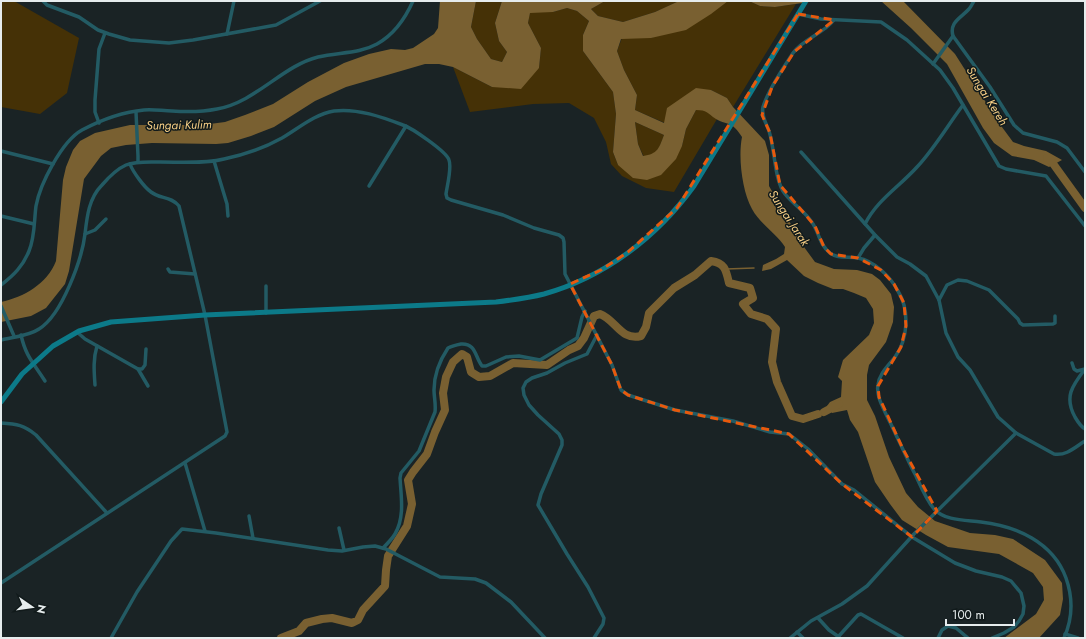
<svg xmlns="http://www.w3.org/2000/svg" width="1086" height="639" viewBox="0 0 1086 639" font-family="Jost,sans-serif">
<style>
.green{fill:#453106}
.water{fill:#796031;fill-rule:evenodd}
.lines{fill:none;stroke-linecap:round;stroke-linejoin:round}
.stream{stroke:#796031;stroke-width:1.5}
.river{stroke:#796031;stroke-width:8}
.street{stroke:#235b64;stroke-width:3.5}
.secondary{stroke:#0c7a89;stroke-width:5}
.marked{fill:none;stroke:#e8590c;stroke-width:3;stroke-dasharray:8 5;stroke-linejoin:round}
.labels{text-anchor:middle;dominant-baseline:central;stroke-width:3;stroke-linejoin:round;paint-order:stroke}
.water-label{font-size:12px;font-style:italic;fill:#f6ce85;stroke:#111a1b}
</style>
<rect width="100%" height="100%" fill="#1a2325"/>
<g class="green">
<polygon points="1,1 14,1 79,38 67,93 40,114 1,107"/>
<polygon points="476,1 502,1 495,23 499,41 507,52 502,62 491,59 477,39 471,27"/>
<polygon points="605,1 679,1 655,12 623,22 598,16 591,9"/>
<polygon points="728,1 749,1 760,6 775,7 796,4 733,107 727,98 711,90 665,123 635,110 637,95 624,70 617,51 622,38 651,38"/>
<polygon points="567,8 577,11 589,21 583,35 583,51 613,92 616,114 613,152 618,165 682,146 686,129 696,110 705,110 717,119 674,192 646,188 622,176 611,164 606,142 594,118 569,103 533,104 470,112 453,67 492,87 539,68 541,48 528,23 530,12 553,12"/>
<path d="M635,122L664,135C659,149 658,154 644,157L638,144Z"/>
</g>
<g class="water">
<path d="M440,1H476L471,27L477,39L491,59L502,62L507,52L499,41L495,23L502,1H605L591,9L598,16L623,22L655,12L679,1H728L711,14L686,30L651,38L621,39L617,51L624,70L637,95L635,110L664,123L667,108L696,88L711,90L727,98L733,107L765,141L769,155V186L804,247L815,262L834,269L857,270L872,274L880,280L891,294L894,307L893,322L886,342L869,365L867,375V400L875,416L889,457L906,493L918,507L935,521L970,533L995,535L1013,539L1045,560L1062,583L1063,599L1060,615L1039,638H1004L1036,614L1044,600L1043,587L1033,573L999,554L948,547L926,535L902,520L890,504L875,482L858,432L850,420L847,410L832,413L827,406L830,402L841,397L842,381L838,377L843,360L869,335L874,323L873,309L866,298L854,293L843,289H833L818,283L804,276L787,260L771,269L762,271L763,265L776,259L784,254L785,247C776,233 760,224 752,209C742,191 738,157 742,137C732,121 729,126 716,119C707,113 707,110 696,110L686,129L682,146L676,159L661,175L647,180L633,178L618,165L613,152L616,114L613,92L583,51V35L589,21L577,11L567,8L553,12L530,13L528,23L541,48L539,68L521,89L492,87L453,67L439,64H425L346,87L315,101L274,127L251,136L228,143L216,144L152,143L126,145L111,148L101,156L84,179L69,271L65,284L46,308L31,316L1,322V302C24,297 47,284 56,261L63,180L66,167L73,150L80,141L95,133L130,125H202L225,122L245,115L273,104L308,82L344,63L369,54L391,49L405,50L413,48L434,34L438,28ZM635,122L664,135C659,148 658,154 643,156L638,144Z"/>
<polygon points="749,1 816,1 775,7 760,6"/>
<polygon points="881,1 903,1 955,54 999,123 1013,142 1024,146 1046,151 1062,160 1049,167 1034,160 1012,156 994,143 983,128 947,64 911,28"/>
</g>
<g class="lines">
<polyline class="stream" points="726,269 754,268"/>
<g class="river">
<polyline points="1047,158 1049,158 1085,208"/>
<polyline points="824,412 839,404"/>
<path d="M281,638L299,631L306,623L322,619L332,618L352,623L358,620L363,610L385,586L386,570L388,556L407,526L412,504L408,480L413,472L427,454L435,432L445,410L443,393L446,377L453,362L462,354L467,357L471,372L479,377L490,376L513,363L547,365L569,350L578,346L584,338L594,316L600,314C616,320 621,341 641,336L646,327L649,313L674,288L695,275L711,261C725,263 726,270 729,283L750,288L753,298L743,304L751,314L767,319L776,329L772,362L777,382L792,416L803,419L818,414"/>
</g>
<g class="street">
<polyline points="43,1 47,5 79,17 98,30 109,34 130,40 169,43 193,40 276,25 320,1"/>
<path d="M974,1C972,4 971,7 969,9C961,18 949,22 953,36L990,87L1014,125L1023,133L1057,142L1067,148L1085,172"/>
<polyline points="798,14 821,19 881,22 907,40 940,70 953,88 999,166 1006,169 1046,176 1085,226"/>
<path d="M834,20C822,35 804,38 793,53C783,68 768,90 763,107C761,115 766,123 769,131C775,149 774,180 785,194C793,204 804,211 811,221C819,231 819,245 830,253C837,259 849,256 858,258C874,261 890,276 898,291C910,311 908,339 895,357C888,366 879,374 878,385C877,389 878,394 879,398C883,410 891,423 896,435C903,449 909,463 916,476C921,487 926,499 934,509C945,521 966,520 981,522C1016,526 1053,542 1066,578C1073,598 1073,618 1064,638"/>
<polyline points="227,34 234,1"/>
<polyline points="933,64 953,36"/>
<polyline points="136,112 138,156 138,162"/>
<polyline points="99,123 95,112 95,100 99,49 105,33"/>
<polyline points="1,151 53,164"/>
<path d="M801,152L875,235L897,257L910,264L926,276L939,300L946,333L958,357L970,370L998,417L1016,433L1054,454C1067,456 1075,447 1085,441"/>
<polyline points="214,161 227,204 228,216"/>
<polyline points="369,186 406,126"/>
<polyline points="1,216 34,224"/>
<path d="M865,224C877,200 899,187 917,167C934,149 948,125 963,105"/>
<polyline points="85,234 95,230 106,219"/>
<polyline points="858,258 864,248 875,235"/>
<polyline points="168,269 170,272 195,274"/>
<path d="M1,285C14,275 23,266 29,251C35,237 34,221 36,206C40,184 62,141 82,130C101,120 122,112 144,110C153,109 163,111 172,111C186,112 202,112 217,109C256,102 282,66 318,57C338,52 359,54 377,44C395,34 405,19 413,1"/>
<polyline points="266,286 266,313"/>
<polyline points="939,300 947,285 958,280 967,281 989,290 1018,319 1020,323 1023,325 1053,324 1055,323 1055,316"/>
<polyline points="1,306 14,336"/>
<polyline points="77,332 85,339 138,369 142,369 145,365 146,349"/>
<path d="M21,335C26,357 33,362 45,381"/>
<path d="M1,340C13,337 29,336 39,329C62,315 82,259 85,234C87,216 89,198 102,185C108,178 117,169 126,165C136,161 149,162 160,162C181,162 203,164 224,159C244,155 264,148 282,138C299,128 315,114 334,111C357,108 382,117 403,125C412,128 447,152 449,160C452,168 447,186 446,194L447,198L451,200L503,215L534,228L559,235L563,238L564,242L565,274L612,365L621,390L628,395L675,410L733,421L770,432L789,434L808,449L842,484L854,490L912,537L955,563L976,571L1002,577L1011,581L1021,593L1024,606L1023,614L1019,621L1014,627L1004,633L992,638"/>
<polyline points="1072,363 1074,369 1077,371 1085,369"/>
<polyline points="138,369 148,386"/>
<path d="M1085,369C1072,386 1064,397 1075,417C1078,422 1080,426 1085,429"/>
<path d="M95,385C94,371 93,359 97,346"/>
<path d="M1,423C17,424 24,425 36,435L107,513"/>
<polyline points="185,463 205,531"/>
<polyline points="249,516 253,538"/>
<polyline points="339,528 344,550"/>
<path d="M383,548C387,544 392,539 395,534C405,517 401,496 400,478L401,473L419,451L435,412C436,404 434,397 434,390C434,375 440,360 448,348C452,346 456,345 461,344C476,343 475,357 482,366H486L506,357L519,356L540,360L577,338L582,317L585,311"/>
<path d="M1,583L225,436L227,432L205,315L179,206C171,196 160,199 151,192C144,187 133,172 130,164"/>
<polyline points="818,618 829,630 839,637"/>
<polyline points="797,632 803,638"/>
<polyline points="1065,634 1078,638"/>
<polyline points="838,637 858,615 861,614 903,638"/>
<polyline points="111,638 137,592 171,541 182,529 216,533 328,550 342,551 363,547 375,546 386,549 440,577 475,579 486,583 511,602 545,638"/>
<polyline points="594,638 603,624 604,618 588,587 567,554 538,505 541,494 562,445 562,440 559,434 538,415 529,405 524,395 523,388 526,382 532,378 547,373 565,363 587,354 597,335"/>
<polyline points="790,638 811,621 842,604 867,586 914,534 1016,433"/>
<polyline points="938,638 942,630 948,626 956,628 968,638"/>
</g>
<path class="secondary" d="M1,402L22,374L53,346L79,331L111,322L205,315L496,302C512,300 528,298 544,294C605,277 657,237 694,186L806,1"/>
</g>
<path class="marked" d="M798,14L834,20L794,52L772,87L762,115L770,133L780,185L815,226L824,247L831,254L858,258L881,270L894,284L904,303L906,326L901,347L878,386L879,397L903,449L937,511L912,537L842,484L789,434L675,410L628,395L621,390L612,365L570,284L601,270L628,252L677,208Z"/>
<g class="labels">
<g class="water-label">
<text transform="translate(987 96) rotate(58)">Sungai Kereh</text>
<text transform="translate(179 125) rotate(-1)">Sungai Kulim</text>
<text transform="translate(789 218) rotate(57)">Sungai Jarak</text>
</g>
</g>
<rect width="1086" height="639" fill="none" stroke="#e6eced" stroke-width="4"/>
<g transform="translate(32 607) rotate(103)" stroke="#111a1b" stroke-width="3" paint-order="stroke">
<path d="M0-3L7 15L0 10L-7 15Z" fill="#e6eced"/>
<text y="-6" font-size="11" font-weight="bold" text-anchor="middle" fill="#e6eced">N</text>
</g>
<path d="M946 619v6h68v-6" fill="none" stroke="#e6eced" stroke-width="2"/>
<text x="952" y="619" font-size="12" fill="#e6eced" stroke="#111a1b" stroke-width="3" paint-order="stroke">100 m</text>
</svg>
